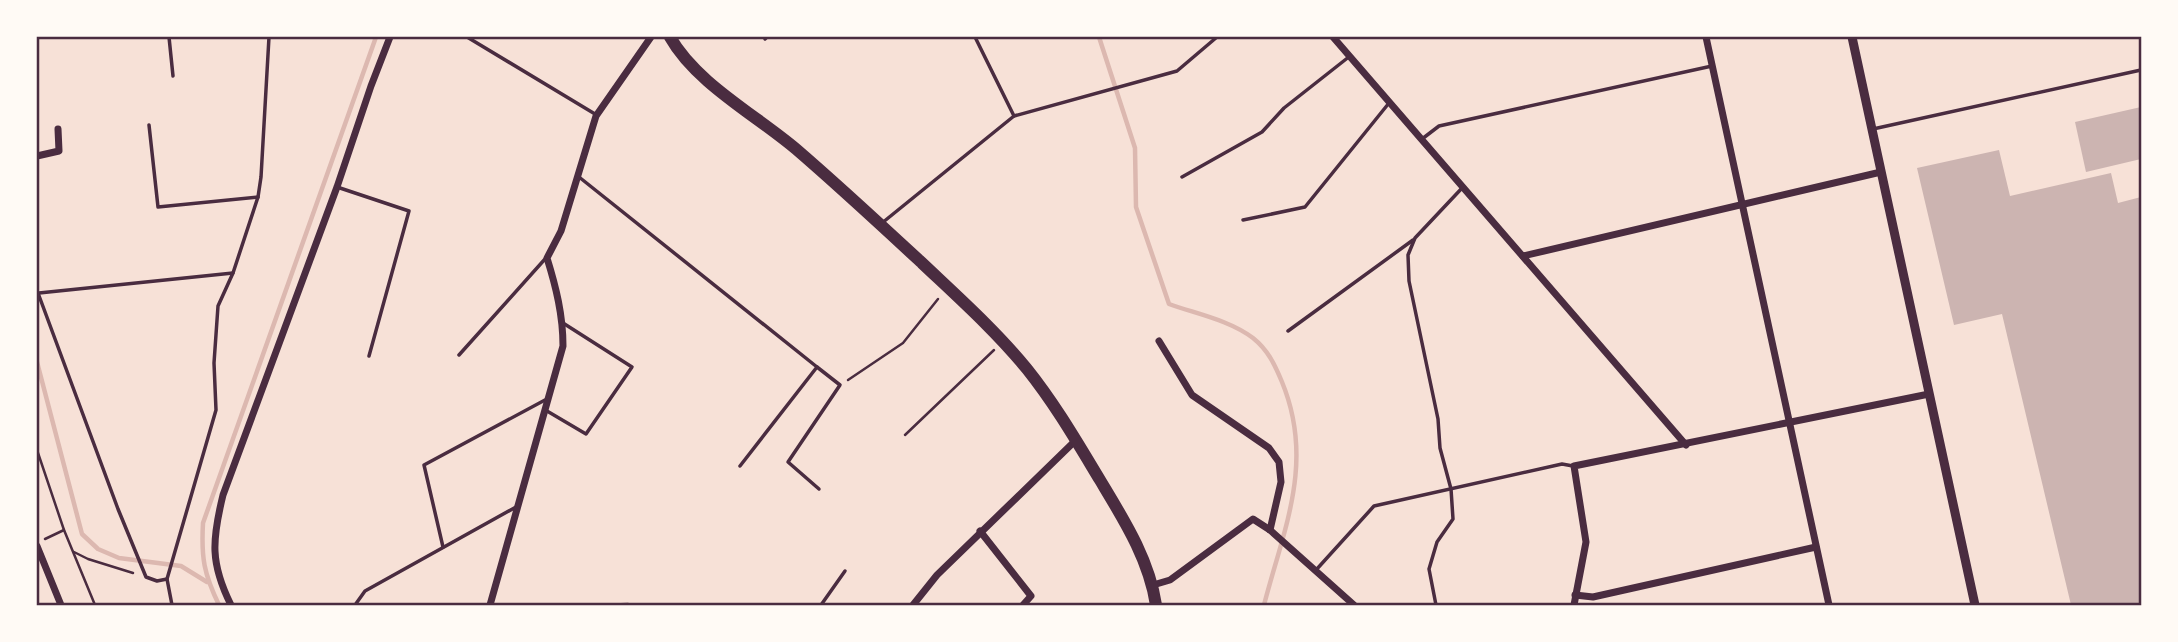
<svg xmlns="http://www.w3.org/2000/svg" width="2178" height="642" viewBox="0 0 2178 642" font-family="'Zilla Slab',serif">
<style>
.lines{fill:none;stroke-linecap:round;stroke-linejoin:round}
.stream{stroke:#dcb8b0;stroke-width:4.5}
.building{fill:#ccb4b1}
.path{stroke:#4a2c40;stroke-width:2.5}
.service{stroke:#4a2c40;stroke-width:3.5}
.minor{stroke:#4a2c40;stroke-width:7}
.tertiary{stroke:#4a2c40;stroke-width:9}
.primary{stroke:#4a2c40;stroke-width:12}
.neatline{fill:none;stroke:#4a2c40;stroke-width:2.5}
</style>
<rect width="100%" height="100%" fill="#f7e1d7"/>
<g class="lines">
<g class="stream">
<path d="M1099,37L1135,148L1136,207L1169,304C1197,314 1229,320 1253,338C1268,350 1275,365 1282,382C1315,462 1284,528 1264,605"/>
<polyline points="37,362 82,534 98,549 119,558 181,566 207,582"/>
<path d="M219,605C204,574 201,558 203,523L376,37"/>
</g>
</g>
<g class="building">
<polygon points="2141,107 2141,159 2086,172 2075,122"/>
<polygon points="1999,150 2010,196 2111,173 2118,203 2141,197 2141,605 2071,605 2002,314 1954,325 1917,168"/>
</g>
<g class="lines">
<g class="path">
<polyline points="848,380 903,343 938,299"/>
<polyline points="905,435 994,350"/>
<polyline points="37,450 64,530 95,605"/>
<polyline points="45,539 64,530"/>
<polyline points="74,552 88,559 133,573"/>
<polyline points="600,605 628,604"/>
</g>
<g class="service">
<polyline points="169,37 173,76"/>
<polyline points="467,37 595,114"/>
<polyline points="975,37 1014,116"/>
<polyline points="765,39 767,37"/>
<polyline points="149,125 158,207 258,197"/>
<polyline points="1873,129 2141,70"/>
<polyline points="1422,139 1439,126 1712,66"/>
<polyline points="579,177 817,367 740,466"/>
<polyline points="1182,177 1262,132 1284,108 1350,56"/>
<polyline points="337,187 409,211 369,356"/>
<polyline points="1243,220 1305,207 1389,103"/>
<polyline points="882,223 1014,116 1177,71 1217,37"/>
<polyline points="38,293 118,509 146,577 157,581 167,579"/>
<polyline points="39,293 233,273"/>
<polyline points="1288,331 1413,240"/>
<polyline points="459,355 545,259"/>
<polyline points="817,367 840,385 788,462 819,489"/>
<polyline points="547,411 586,434 632,367 563,323"/>
<polyline points="443,547 424,465 545,400"/>
<polyline points="1316,570 1374,506 1562,464 1573,466"/>
<polyline points="172,605 167,579 216,410 214,363 218,306 233,273 258,197 261,177 269,37"/>
<polyline points="355,605 365,591 516,507"/>
<polyline points="821,605 845,571"/>
<polyline points="1436,605 1429,569 1437,542 1453,519 1451,489 1440,448 1438,419 1409,281 1408,255 1415,238 1463,187"/>
</g>
<g class="minor">
<polyline points="1333,37 1686,445"/>
<polyline points="1706,37 1829,605"/>
<polyline points="37,156 59,151 58,129"/>
<polyline points="1523,256 1881,172"/>
<polyline points="1159,341 1192,395 1269,448 1279,462 1281,482 1270,530"/>
<polyline points="980,531 1031,596 1023,605"/>
<polyline points="37,546 61,605"/>
<polyline points="1153,585 1170,580 1253,519 1270,530 1354,605"/>
<polyline points="1575,595 1593,597 1816,547"/>
<path d="M231,605C210,563 212,540 223,495L337,187L371,86L390,37"/>
<path d="M490,605L563,346C563,315 556,287 547,258L561,231L596,116L651,37"/>
<polyline points="913,605 937,575 1076,440"/>
<polyline points="1574,605 1586,542 1574,466 1929,394"/>
</g>
<polyline class="tertiary" points="1852,37 1975,605"/>
<path class="primary" d="M670,37C696,83 756,115 796,149C839,186 881,225 922,263C958,297 996,331 1027,369C1055,404 1077,442 1100,480C1124,520 1149,559 1156,605"/>
</g>
<rect width="2178" height="642" fill="none" stroke="#fffaf5" stroke-width="77"/>
<rect x="38" y="38" width="2102" height="566" class="neatline"/>
</svg>
